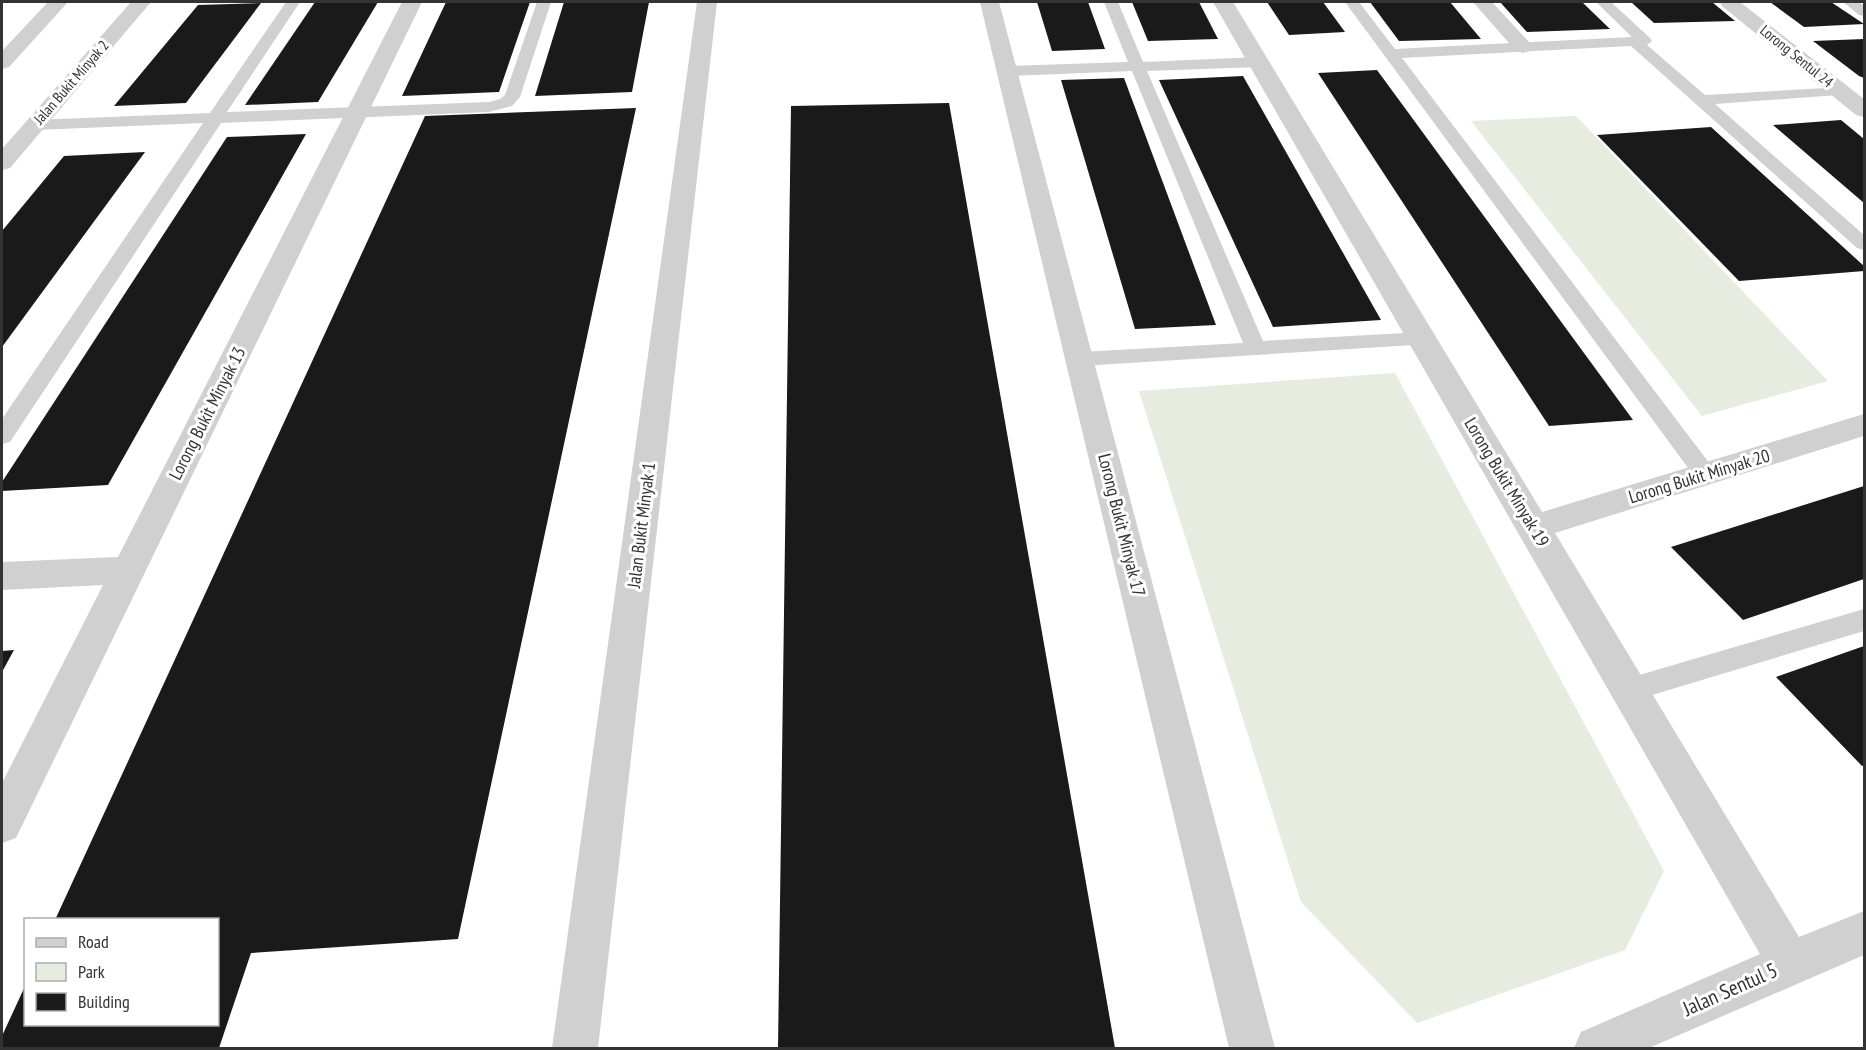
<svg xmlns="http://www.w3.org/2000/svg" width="1866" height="1050" viewBox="0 0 1866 1050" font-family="'PT Sans Narrow',sans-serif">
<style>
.green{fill:#e6ecdf}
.building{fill:#1a1a1a}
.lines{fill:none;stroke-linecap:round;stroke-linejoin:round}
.service{fill:#d0d0d0;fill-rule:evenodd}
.minor{fill:#d0d0d0;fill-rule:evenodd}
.labels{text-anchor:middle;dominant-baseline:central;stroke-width:6;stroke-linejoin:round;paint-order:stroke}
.far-street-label{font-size:15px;fill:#333;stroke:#fff}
.street-label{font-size:18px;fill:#333;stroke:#fff}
.near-street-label{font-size:21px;fill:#333;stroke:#fff}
</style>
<rect width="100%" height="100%" fill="#fff"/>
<g class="green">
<polygon points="1576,116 1828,381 1702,416 1471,121"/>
<polygon points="1395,373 1664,871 1625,950 1417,1023 1301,902 1139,391"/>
</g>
<g class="building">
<polygon points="315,2 378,2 318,102 245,105"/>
<polygon points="446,2 530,2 499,92 402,96"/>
<polygon points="564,2 649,2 632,92 535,96"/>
<polygon points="1037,2 1088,2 1105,49 1052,51"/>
<polygon points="1132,2 1199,2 1218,39 1148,41"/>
<polygon points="1267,2 1323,2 1345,32 1289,35"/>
<polygon points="1370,2 1450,2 1481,39 1399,41"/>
<polygon points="1500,2 1582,2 1610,29 1527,32"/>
<polygon points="1631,2 1712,2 1735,21 1654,23"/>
<polygon points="1770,2 1831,2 1864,24 1804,27"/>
<polygon points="261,3 186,103 114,106 198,5"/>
<polygon points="1864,39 1864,78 1859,76 1813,41"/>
<polygon points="1377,70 1410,115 1633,420 1549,426 1318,73"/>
<polygon points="1243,76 1381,320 1273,327 1159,80"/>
<polygon points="1124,78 1216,325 1135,329 1061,80"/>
<polygon points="949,103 1115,1048 778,1048 791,106"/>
<polygon points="636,108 458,939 251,953 219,1048 2,1048 2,1036 26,984 26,1024 218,1024 218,920 55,920 425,116"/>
<polygon points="1841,120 1864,139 1864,203 1773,125"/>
<polygon points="1711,127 1864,266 1864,271 1739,281 1597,135"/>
<polygon points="306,134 108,485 2,491 2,482 227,137"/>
<polygon points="145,152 2,347 2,231 64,156"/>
<polygon points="1864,486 1864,579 1743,620 1671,547"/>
<polygon points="1864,646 1864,765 1862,766 1776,677"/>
<polygon points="14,650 2,672 2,651"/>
</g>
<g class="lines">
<g class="service">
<polygon points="286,2 300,2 227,112 489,102 500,99 505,95 537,2 551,2 520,97 512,106 489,112 221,123 10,442 2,444 2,419 203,123 35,130 27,125 35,120 210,113"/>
<polygon points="1104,2 1118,2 1143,62 1259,57 1267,62 1259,67 1147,71 1263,341 1422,332 1429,334 1432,339 1429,344 1081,366 1074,364 1071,359 1074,354 1081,352 1243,343 1132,71 1007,76 999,71 1007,66 1128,62"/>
<polygon points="1345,2 1359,2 1395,49 1632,37 1596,2 1611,2 1650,38 1652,41 1647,45 1705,95 1844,87 1846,90 1838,95 1715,104 1864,235 1864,250 1857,248 1631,46 1402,58 1713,468 1717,474 1713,480 1705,483 1697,480"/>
<polygon points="1843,2 1859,2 1864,6 1864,16 1859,15"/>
<polygon points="1864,609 1864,631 1629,702 1619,698 1615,690 1619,682 1629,678"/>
</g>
<g class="minor">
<polygon points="48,2 68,2 9,67 2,69 2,51"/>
<polygon points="131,2 151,2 10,168 2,170 2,149"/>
<polygon points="402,2 422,2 16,838 2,843 2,783 103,585 2,590 2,562 118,557"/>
<polygon points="697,2 717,2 598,1048 552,1048"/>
<polygon points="980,2 999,2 1275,1048 1229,1048"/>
<polygon points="1213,2 1233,2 1542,512 1864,414 1864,436 1555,533 1799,937 1864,911 1864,955 1649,1048 1574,1048 1581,1032 1760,954"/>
<polygon points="1473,2 1492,2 1530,43 1533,47 1530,51 1523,53 1516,51"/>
<polygon points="1720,2 1740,2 1864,99 1864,117 1856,115 1722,6"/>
</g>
</g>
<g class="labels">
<g class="far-street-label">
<text transform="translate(1797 56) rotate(39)">Lorong Sentul 24</text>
<text transform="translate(71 82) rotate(-49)">Jalan Bukit Minyak 2</text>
</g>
<g class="street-label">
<text transform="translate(207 413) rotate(-63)">Lorong Bukit Minyak 13</text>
<text transform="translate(1699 476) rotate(-17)">Lorong Bukit Minyak 20</text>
<text transform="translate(1507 482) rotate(59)">Lorong Bukit Minyak 19</text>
<text transform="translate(641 525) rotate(-83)">Jalan Bukit Minyak 1</text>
<text transform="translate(1122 525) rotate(76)">Lorong Bukit Minyak 17</text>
</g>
<g class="near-street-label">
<text transform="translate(1730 989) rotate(-24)">Jalan Sentul 5</text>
</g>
</g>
<rect width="1866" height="1050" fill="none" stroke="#333333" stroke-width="6"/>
<rect x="24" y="918" width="195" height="108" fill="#ffffff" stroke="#adadad" stroke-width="1.5"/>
<rect x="36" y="938" width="30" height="9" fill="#d0d0d0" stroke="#adadad" stroke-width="1.5"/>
<text x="78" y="948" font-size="18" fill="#333333">Road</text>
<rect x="36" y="963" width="30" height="18" fill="#e6ecdf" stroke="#adadad" stroke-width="1.5"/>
<text x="78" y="978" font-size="18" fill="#333333">Park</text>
<rect x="36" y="993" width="30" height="18" fill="#1a1a1a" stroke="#adadad" stroke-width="1.5"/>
<text x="78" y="1008" font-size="18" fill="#333333">Building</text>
</svg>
